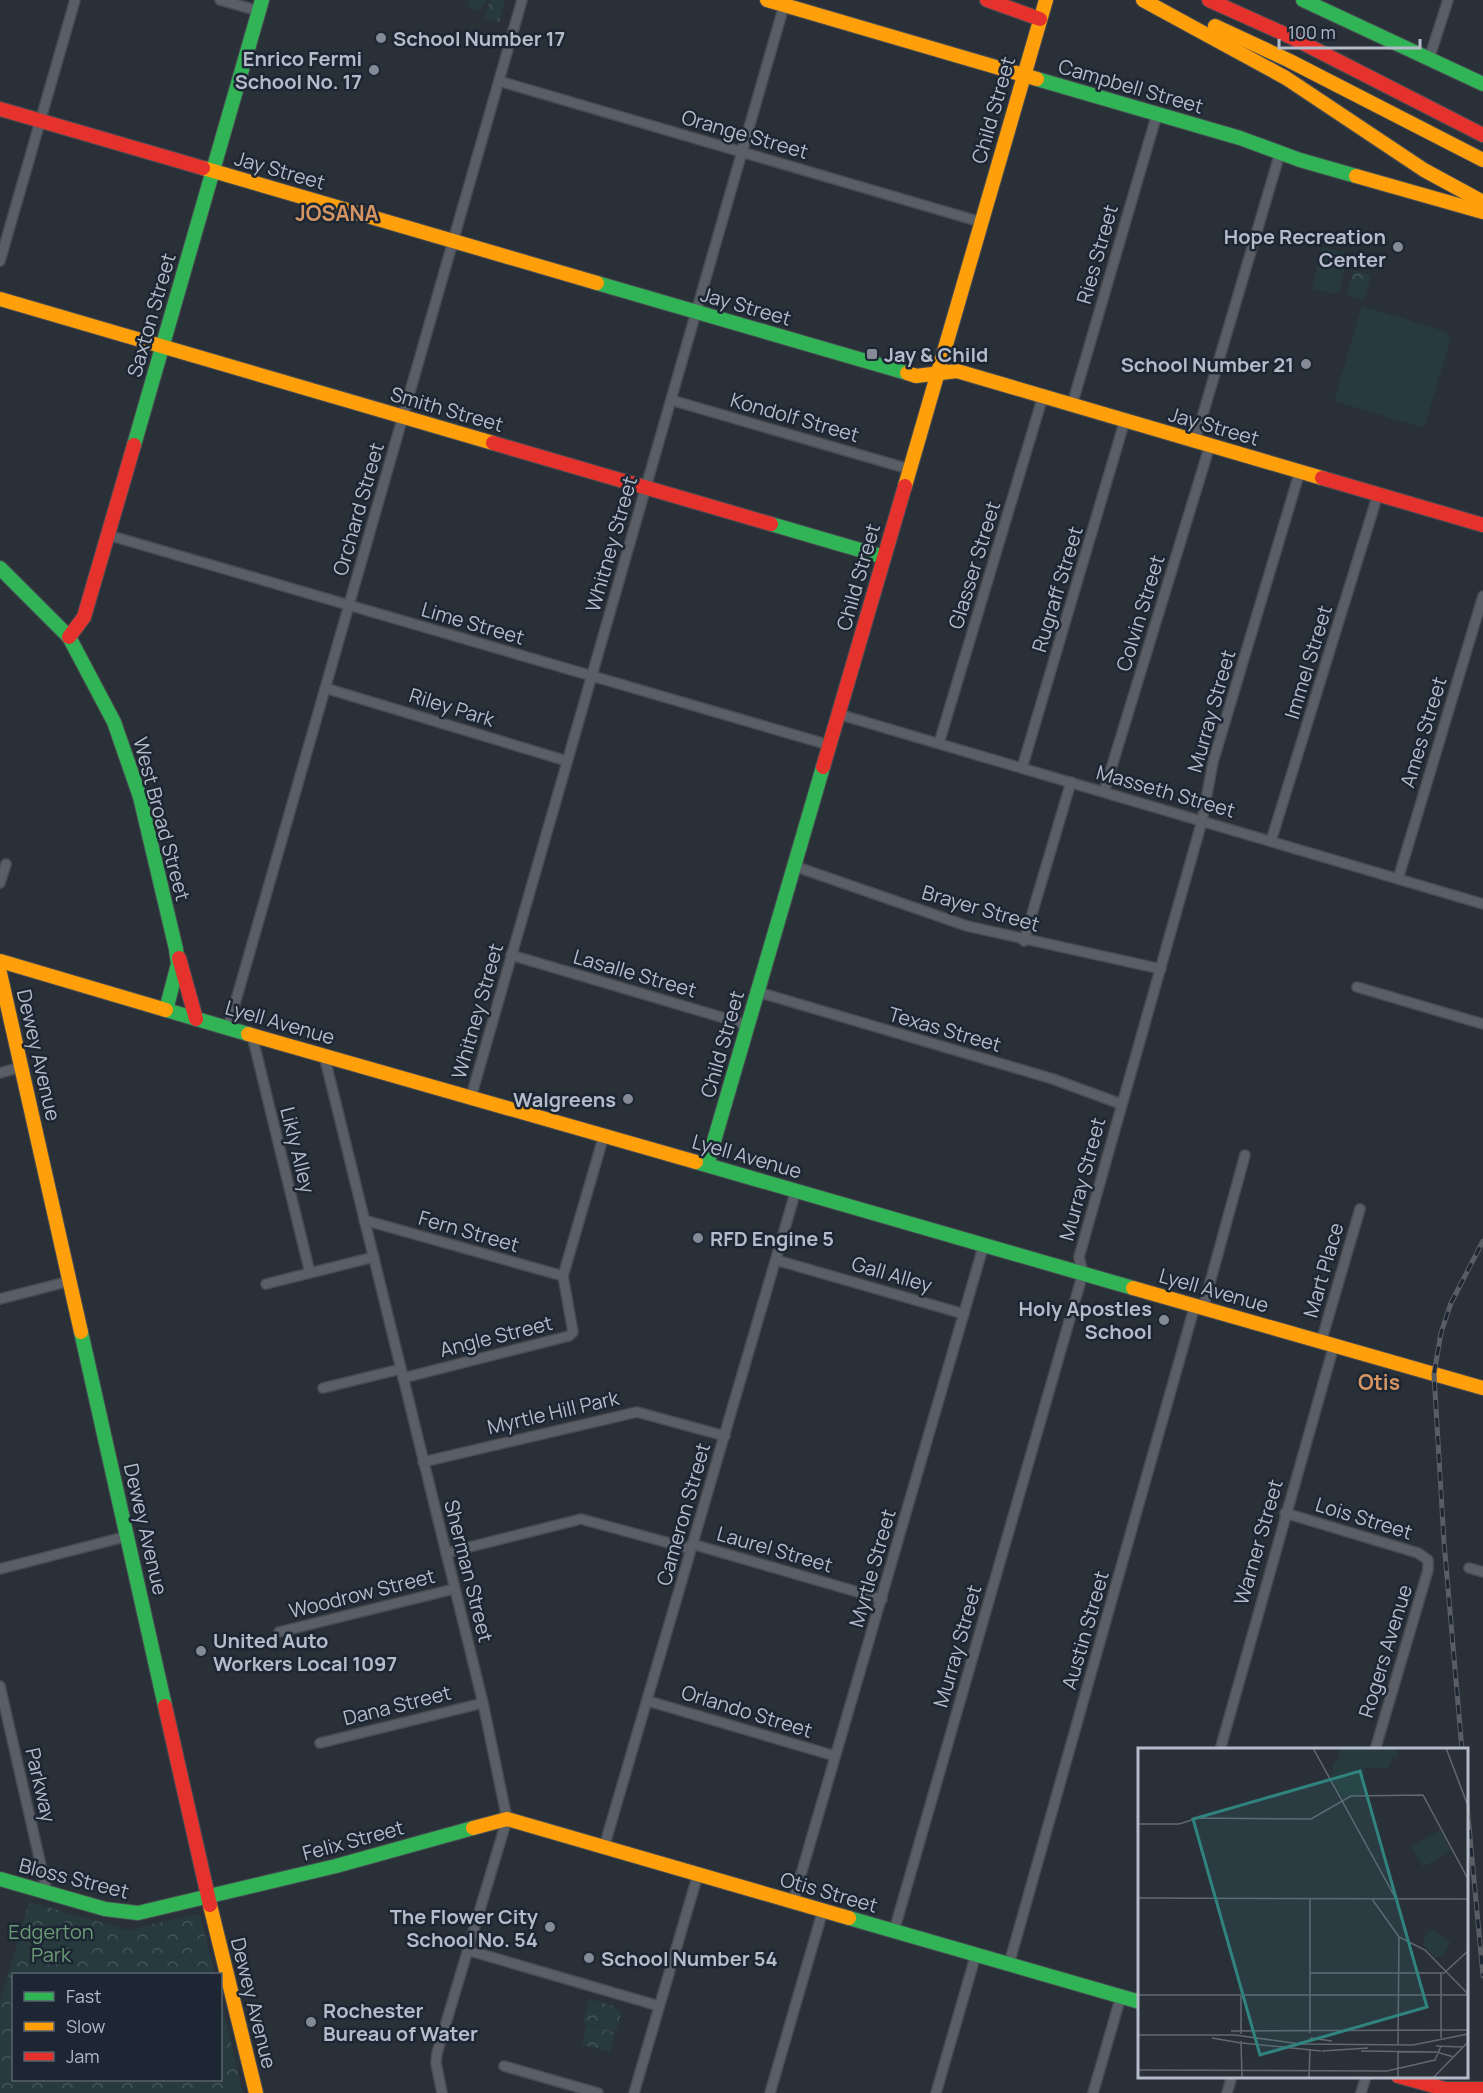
<svg xmlns="http://www.w3.org/2000/svg" width="1483" height="2093" viewBox="0 0 1483 2093" font-family="Manrope,sans-serif">
<style>
.grass{fill:#273a3e}
.forest{fill:url(#forest-crowns)}
.lines{fill:none;stroke-linecap:round;stroke-linejoin:round}
.street-casing{stroke:#484c53;stroke-width:12}
.fast-casing{stroke:#484c53;stroke-width:16}
.slow-casing{stroke:#484c53;stroke-width:16}
.jam-casing{stroke:#484c53;stroke-width:16}
.street{stroke:#5a5e66;stroke-width:9}
.fast{stroke:#30b455;stroke-width:14}
.slow{stroke:#ff9f0a;stroke-width:14}
.jam{stroke:#e5322d;stroke-width:14}
.rail-casing{stroke:#595d64;stroke-width:5}
.rail{stroke:#1d2633;stroke-width:3;stroke-dasharray:9;stroke-linecap:butt}
.poi-dot{fill:#848b96;stroke:#1d2633;stroke-width:2}
.labels{text-anchor:middle;dominant-baseline:central;stroke-width:5;stroke-linejoin:round;paint-order:stroke}
.poi-label{font-size:20px;font-weight:bold;fill:#b4bcc9;stroke:#1d2633;text-anchor:start}
.street-label{font-size:20px;fill:#b4bcc9;stroke:#1d2633}
.park-label{font-size:20px;fill:#6b9a76;stroke:#1d2633}
.neighbourhood-label{font-size:21px;font-weight:bold;fill:#d59563;stroke:#1d2633}
.inset-road{fill:none;stroke:#616872;stroke-width:1.5}
.view{fill:#308480;fill-opacity:0.15;stroke:#308480;stroke-width:3}
.inset-edge{fill:none;stroke:#b4bcc9;stroke-width:3}
</style>
<defs>
<pattern id="forest-crowns" width="20" height="18" patternUnits="userSpaceOnUse" patternTransform="scale(1.5)"><rect width="20" height="18" fill="#273a3e"/><path d="M2 6a3 3 0 1 1 6 0M12 15a3 3 0 1 1 6 0" fill="none" stroke="#445559"/></pattern>
</defs>
<rect width="100%" height="100%" fill="#2a3038"/>
<g class="grass">
<polygon points="1322,247 1346,253 1348,257 1339,292 1335,294 1312,288"/>
<polygon points="1362,306 1447,332 1450,341 1424,428 1334,401"/>
</g>
<g class="forest">
<polygon points="470,0 488,0 478,11 468,8"/>
<polygon points="490,0 505,0 499,22 485,18"/>
<polygon points="1353,253 1368,257 1364,271 1349,267"/>
<polygon points="1354,270 1371,275 1364,300 1347,295"/>
<polygon points="29,1902 128,1930 197,1914 201,1918 215,1974 14,1974 14,2080 220,2080 221,1999 243,2093 0,2093 0,2002"/>
<polygon points="590,1999 614,2006 621,2014 616,2031 583,2022"/>
<polygon points="587,2024 615,2032 610,2052 582,2045"/>
</g>
<g class="lines">
<g class="street-casing">
<g id="street">
<polyline points="220,0 259,11"/>
<polyline points="1429,59 1448,0"/>
<polyline points="499,81 981,222"/>
<polyline points="0,261 75,0"/>
<polyline points="671,400 909,469"/>
<polyline points="1072,405 1157,114"/>
<polyline points="1195,441 1280,153"/>
<polyline points="108,535 829,745"/>
<polyline points="325,688 567,761"/>
<polyline points="838,714 1483,904"/>
<polyline points="939,743 1043,396"/>
<polyline points="1022,768 1125,420"/>
<polyline points="1104,792 1210,445"/>
<polyline points="1271,841 1378,494"/>
<polyline points="794,866 967,926 1161,969"/>
<polyline points="1398,879 1483,596"/>
<polyline points="0,883 6,864"/>
<polyline points="1024,941 1071,782"/>
<polyline points="511,955 748,1025"/>
<polyline points="1357,987 1483,1024"/>
<polyline points="758,992 1053,1079 1121,1104"/>
<polyline points="228,1028 522,0"/>
<polyline points="252,1035 310,1273"/>
<polyline points="324,1055 483,1703 507,1819 437,2053 436,2063 442,2093"/>
<polyline points="0,1073 21,1067"/>
<polyline points="471,1097 785,2"/>
<polyline points="364,1220 563,1276"/>
<polyline points="776,1260 964,1314"/>
<polyline points="266,1284 374,1257"/>
<polyline points="0,1299 70,1281"/>
<polyline points="1203,1308 1245,1155"/>
<polyline points="1321,1342 1360,1209"/>
<polyline points="403,1378 569,1336 573,1332 563,1276 604,1135"/>
<polyline points="323,1388 401,1369"/>
<polyline points="423,1462 637,1412 725,1436"/>
<polyline points="1285,1513 1418,1553 1428,1560 1428,1570 1375,1750"/>
<polyline points="692,1544 882,1599"/>
<polyline points="446,1553 581,1519 691,1549"/>
<polyline points="1469,1568 1483,1572"/>
<polyline points="0,1569 128,1536"/>
<polyline points="279,1632 454,1589"/>
<polyline points="0,1686 47,1892"/>
<polyline points="648,1701 835,1756"/>
<polyline points="320,1743 483,1703"/>
<polyline points="1220,1750 1334,1345"/>
<polyline points="604,1847 796,1190"/>
<polyline points="793,1902 984,1244"/>
<polyline points="894,1931 1083,1273 1079,1257 1202,821 1213,762 1300,471"/>
<polyline points="467,1950 659,2006"/>
<polyline points="1009,1964 1195,1305"/>
<polyline points="504,2066 598,2093"/>
<polyline points="634,2093 698,1874"/>
<polyline points="770,2093 823,1910"/>
<polyline points="936,2093 976,1954"/>
<polyline points="1093,2093 1121,1996"/>
<polyline points="1227,2093 1232,2076"/>
<polyline points="1361,2093 1366,2076"/>
</g>
</g>
<g class="fast-casing">
<g id="fast">
<polyline points="1303,0 1483,84"/>
<polyline points="1037,79 1240,138 1300,160 1356,176"/>
<polyline points="597,283 907,373"/>
<polyline points="134,445 262,0"/>
<polyline points="771,524 884,557"/>
<polyline points="0,568 69,637 114,722 140,797 176,949 178,964 166,1010 248,1034"/>
<polyline points="696,1162 1133,1288"/>
<polyline points="707,1165 823,767"/>
<polyline points="81,1332 165,1706"/>
<polyline points="0,1879 105,1909 138,1913 336,1866 473,1828"/>
<polyline points="849,1918 1140,2002"/>
</g>
</g>
<g class="slow-casing">
<g id="slow">
<polyline points="767,0 1037,79"/>
<polyline points="1143,0 1286,78 1424,170 1483,202"/>
<polyline points="1215,26 1288,60 1483,160"/>
<polyline points="203,168 597,283"/>
<polyline points="1356,176 1483,212"/>
<polyline points="0,299 493,443"/>
<polyline points="907,373 916,376 957,371 1322,478"/>
<polyline points="905,486 1046,0"/>
<polyline points="0,961 166,1010"/>
<polyline points="0,973 81,1332"/>
<polyline points="248,1034 696,1162"/>
<polyline points="1133,1288 1483,1388"/>
<polyline points="473,1828 507,1819 849,1918"/>
<polyline points="210,1905 256,2093"/>
</g>
</g>
<g class="jam-casing">
<g id="jam">
<polyline points="987,0 1040,19"/>
<polyline points="1209,0 1291,37 1483,135"/>
<polyline points="0,109 203,168"/>
<polyline points="493,443 771,524"/>
<polyline points="1322,478 1483,525"/>
<polyline points="69,637 84,617 134,445"/>
<polyline points="823,767 905,486"/>
<polyline points="179,958 196,1019"/>
<polyline points="165,1706 210,1905"/>
<polyline points="1398,2076 1445,2089 1483,2089"/>
</g>
</g>
<use href="#street" class="street"/>
<use href="#fast" class="fast"/>
<use href="#slow" class="slow"/>
<use href="#jam" class="jam"/>
<g class="rail-casing">
<g id="rail">
<polyline points="1462,1750 1444,1542 1434,1374 1441,1333 1451,1303 1483,1241"/>
<polyline points="1466,1794 1483,1976"/>
</g>
</g>
<use href="#rail" class="rail"/>
</g>
<g class="poi-dot">
<circle cx="381" cy="38" r="6"/>
<circle cx="374" cy="70" r="6"/>
<circle cx="1398" cy="247" r="6"/>
<rect x="866" y="348" width="12" height="12" rx="3"/>
<circle cx="1306" cy="364" r="6"/>
<circle cx="628" cy="1099" r="6"/>
<circle cx="698" cy="1238" r="6"/>
<circle cx="1164" cy="1320" r="6"/>
<circle cx="201" cy="1651" r="6"/>
<circle cx="550" cy="1927" r="6"/>
<circle cx="589" cy="1958" r="6"/>
<circle cx="311" cy="2022" r="6"/>
</g>
<g class="labels">
<g class="poi-label">
<text x="393" y="38">School Number 17</text>
<text x="362" y="58" text-anchor="end">Enrico Fermi<tspan x="362" dy="23">School No. 17</tspan></text>
<text x="1386" y="236" text-anchor="end">Hope Recreation<tspan x="1386" dy="23">Center</tspan></text>
<text x="884" y="354">Jay &amp; Child</text>
<text x="1294" y="364" text-anchor="end">School Number 21</text>
<text x="616" y="1099" text-anchor="end">Walgreens</text>
<text x="710" y="1238">RFD Engine 5</text>
<text x="1152" y="1308" text-anchor="end">Holy Apostles<tspan x="1152" dy="23">School</tspan></text>
<text x="213" y="1640">United Auto<tspan x="213" dy="23">Workers Local 1097</tspan></text>
<text x="538" y="1916" text-anchor="end">The Flower City<tspan x="538" dy="23">School No. 54</tspan></text>
<text x="601" y="1958">School Number 54</text>
<text x="323" y="2010">Rochester<tspan x="323" dy="23">Bureau of Water</tspan></text>
</g>
<g class="street-label">
<text transform="translate(1131 86) rotate(16)">Campbell Street</text>
<text transform="translate(993 110) rotate(-74)">Child Street</text>
<text transform="translate(745 134) rotate(16)">Orange Street</text>
<text transform="translate(280 170) rotate(16)">Jay Street</text>
<text transform="translate(1097 254) rotate(-74)">Ries Street</text>
<text transform="translate(746 306) rotate(16)">Jay Street</text>
<text transform="translate(151 315) rotate(-74)">Saxton Street</text>
<text transform="translate(447 409) rotate(16)">Smith Street</text>
<text transform="translate(795 417) rotate(16)">Kondolf Street</text>
<text transform="translate(1214 426) rotate(16)">Jay Street</text>
<text transform="translate(358 509) rotate(-74)">Orchard Street</text>
<text transform="translate(611 544) rotate(-74)">Whitney Street</text>
<text transform="translate(974 565) rotate(-73)">Glasser Street</text>
<text transform="translate(858 577) rotate(-74)">Child Street</text>
<text transform="translate(1057 589) rotate(-73)">Rugraff Street</text>
<text transform="translate(1140 613) rotate(-73)">Colvin Street</text>
<text transform="translate(473 623) rotate(16)">Lime Street</text>
<text transform="translate(1308 662) rotate(-73)">Immel Street</text>
<text transform="translate(452 707) rotate(17)">Riley Park</text>
<text transform="translate(1211 711) rotate(-74)">Murray Street</text>
<text transform="translate(1423 732) rotate(-73)">Ames Street</text>
<text transform="translate(1166 791) rotate(16)">Masseth Street</text>
<text transform="translate(162 819) rotate(75)">West Broad Street</text>
<text transform="translate(981 908) rotate(16)">Brayer Street</text>
<text transform="translate(635 973) rotate(16)">Lasalle Street</text>
<text transform="translate(477 1011) rotate(-74)">Whitney Street</text>
<text transform="translate(280 1022) rotate(16)">Lyell Avenue</text>
<text transform="translate(945 1029) rotate(16)">Texas Street</text>
<text transform="translate(722 1044) rotate(-74)">Child Street</text>
<text transform="translate(39 1055) rotate(77)">Dewey Avenue</text>
<text transform="translate(298 1150) rotate(76)">Likly Alley</text>
<text transform="translate(747 1156) rotate(16)">Lyell Avenue</text>
<text transform="translate(1082 1179) rotate(-75)">Murray Street</text>
<text transform="translate(469 1231) rotate(16)">Fern Street</text>
<text transform="translate(1323 1270) rotate(-74)">Mart Place</text>
<text transform="translate(892 1274) rotate(16)">Gall Alley</text>
<text transform="translate(1214 1290) rotate(16)">Lyell Avenue</text>
<text transform="translate(496 1336) rotate(-14)">Angle Street</text>
<text transform="translate(553 1412) rotate(-13)">Myrtle Hill Park</text>
<text transform="translate(683 1514) rotate(-74)">Cameron Street</text>
<text transform="translate(1364 1518) rotate(17)">Lois Street</text>
<text transform="translate(146 1529) rotate(77)">Dewey Avenue</text>
<text transform="translate(1258 1542) rotate(-74)">Warner Street</text>
<text transform="translate(775 1549) rotate(16)">Laurel Street</text>
<text transform="translate(872 1568) rotate(-74)">Myrtle Street</text>
<text transform="translate(469 1571) rotate(76)">Sherman Street</text>
<text transform="translate(362 1593) rotate(-14)">Woodrow Street</text>
<text transform="translate(1085 1630) rotate(-74)">Austin Street</text>
<text transform="translate(957 1646) rotate(-74)">Murray Street</text>
<text transform="translate(1385 1651) rotate(-73)">Rogers Avenue</text>
<text transform="translate(397 1705) rotate(-14)">Dana Street</text>
<text transform="translate(747 1711) rotate(17)">Orlando Street</text>
<text transform="translate(41 1785) rotate(77)">Parkway</text>
<text transform="translate(353 1840) rotate(-15)">Felix Street</text>
<text transform="translate(74 1878) rotate(14)">Bloss Street</text>
<text transform="translate(829 1892) rotate(16)">Otis Street</text>
<text transform="translate(254 2003) rotate(76)">Dewey Avenue</text>
</g>
<g class="park-label">
<text x="51" y="1931">Edgerton<tspan x="51" dy="23">Park</tspan></text>
</g>
<g class="neighbourhood-label">
<text x="337" y="213">JOSANA</text>
<text x="1379" y="1382">Otis</text>
</g>
</g>
<g transform="translate(1138 1748)">
<rect width="330" height="330" fill="#2a3038"/>
<path d="M294,181L313,195L304,208L297,210L285,197L286,189Z" fill="#273a3e"/>
<path d="M202,0H259V9H255L250,21L226,19L225,46L205,50L191,26L196,25L194,16L201,12ZM302,82L313,103L285,119L273,99Z" fill="#273a3e"/>
<path class="inset-road" d="M175,0L258,151M308,0L330,58M0,76H41L60,70L173,71L213,48L285,47L330,131M0,150L330,151M234,151L261,189L287,202L330,246M172,225H306L330,203M0,247H330M103,248V286M93,283L330,282M172,285V151M0,287H97L162,296L275,297L330,286M74,290L103,295M172,290L194,293M303,290V225M103,293L104,330M104,295L183,303M260,296L261,189M298,298L325,299M184,303L230,300M223,303L298,304L316,309M260,303V330M0,322L249,323L297,312L303,298M171,330L172,301M295,330L330,294"/>
<path class="view" d="M222,23L289,259L122,307L55,71Z"/>
<rect width="330" height="330" class="inset-edge"/>
</g>
<rect x="12" y="1973" width="210" height="108" fill="#1d2633" stroke="#59626f" stroke-width="1.5"/>
<rect x="24" y="1992" width="30" height="9" fill="#30b455" stroke="#59626f" stroke-width="1.5"/>
<text x="66" y="2003" font-size="18" fill="#b4bcc9">Fast</text>
<rect x="24" y="2022" width="30" height="9" fill="#ff9f0a" stroke="#59626f" stroke-width="1.5"/>
<text x="66" y="2033" font-size="18" fill="#b4bcc9">Slow</text>
<rect x="24" y="2052" width="30" height="9" fill="#e5322d" stroke="#59626f" stroke-width="1.5"/>
<text x="66" y="2063" font-size="18" fill="#b4bcc9">Jam</text>
<path d="M1279 39v9h141v-9" fill="none" stroke="#b4bcc9" stroke-width="3"/>
<text x="1288" y="39" font-size="18" fill="#b4bcc9" stroke="#1d2633" stroke-width="4.5" paint-order="stroke">100 m</text>
</svg>
